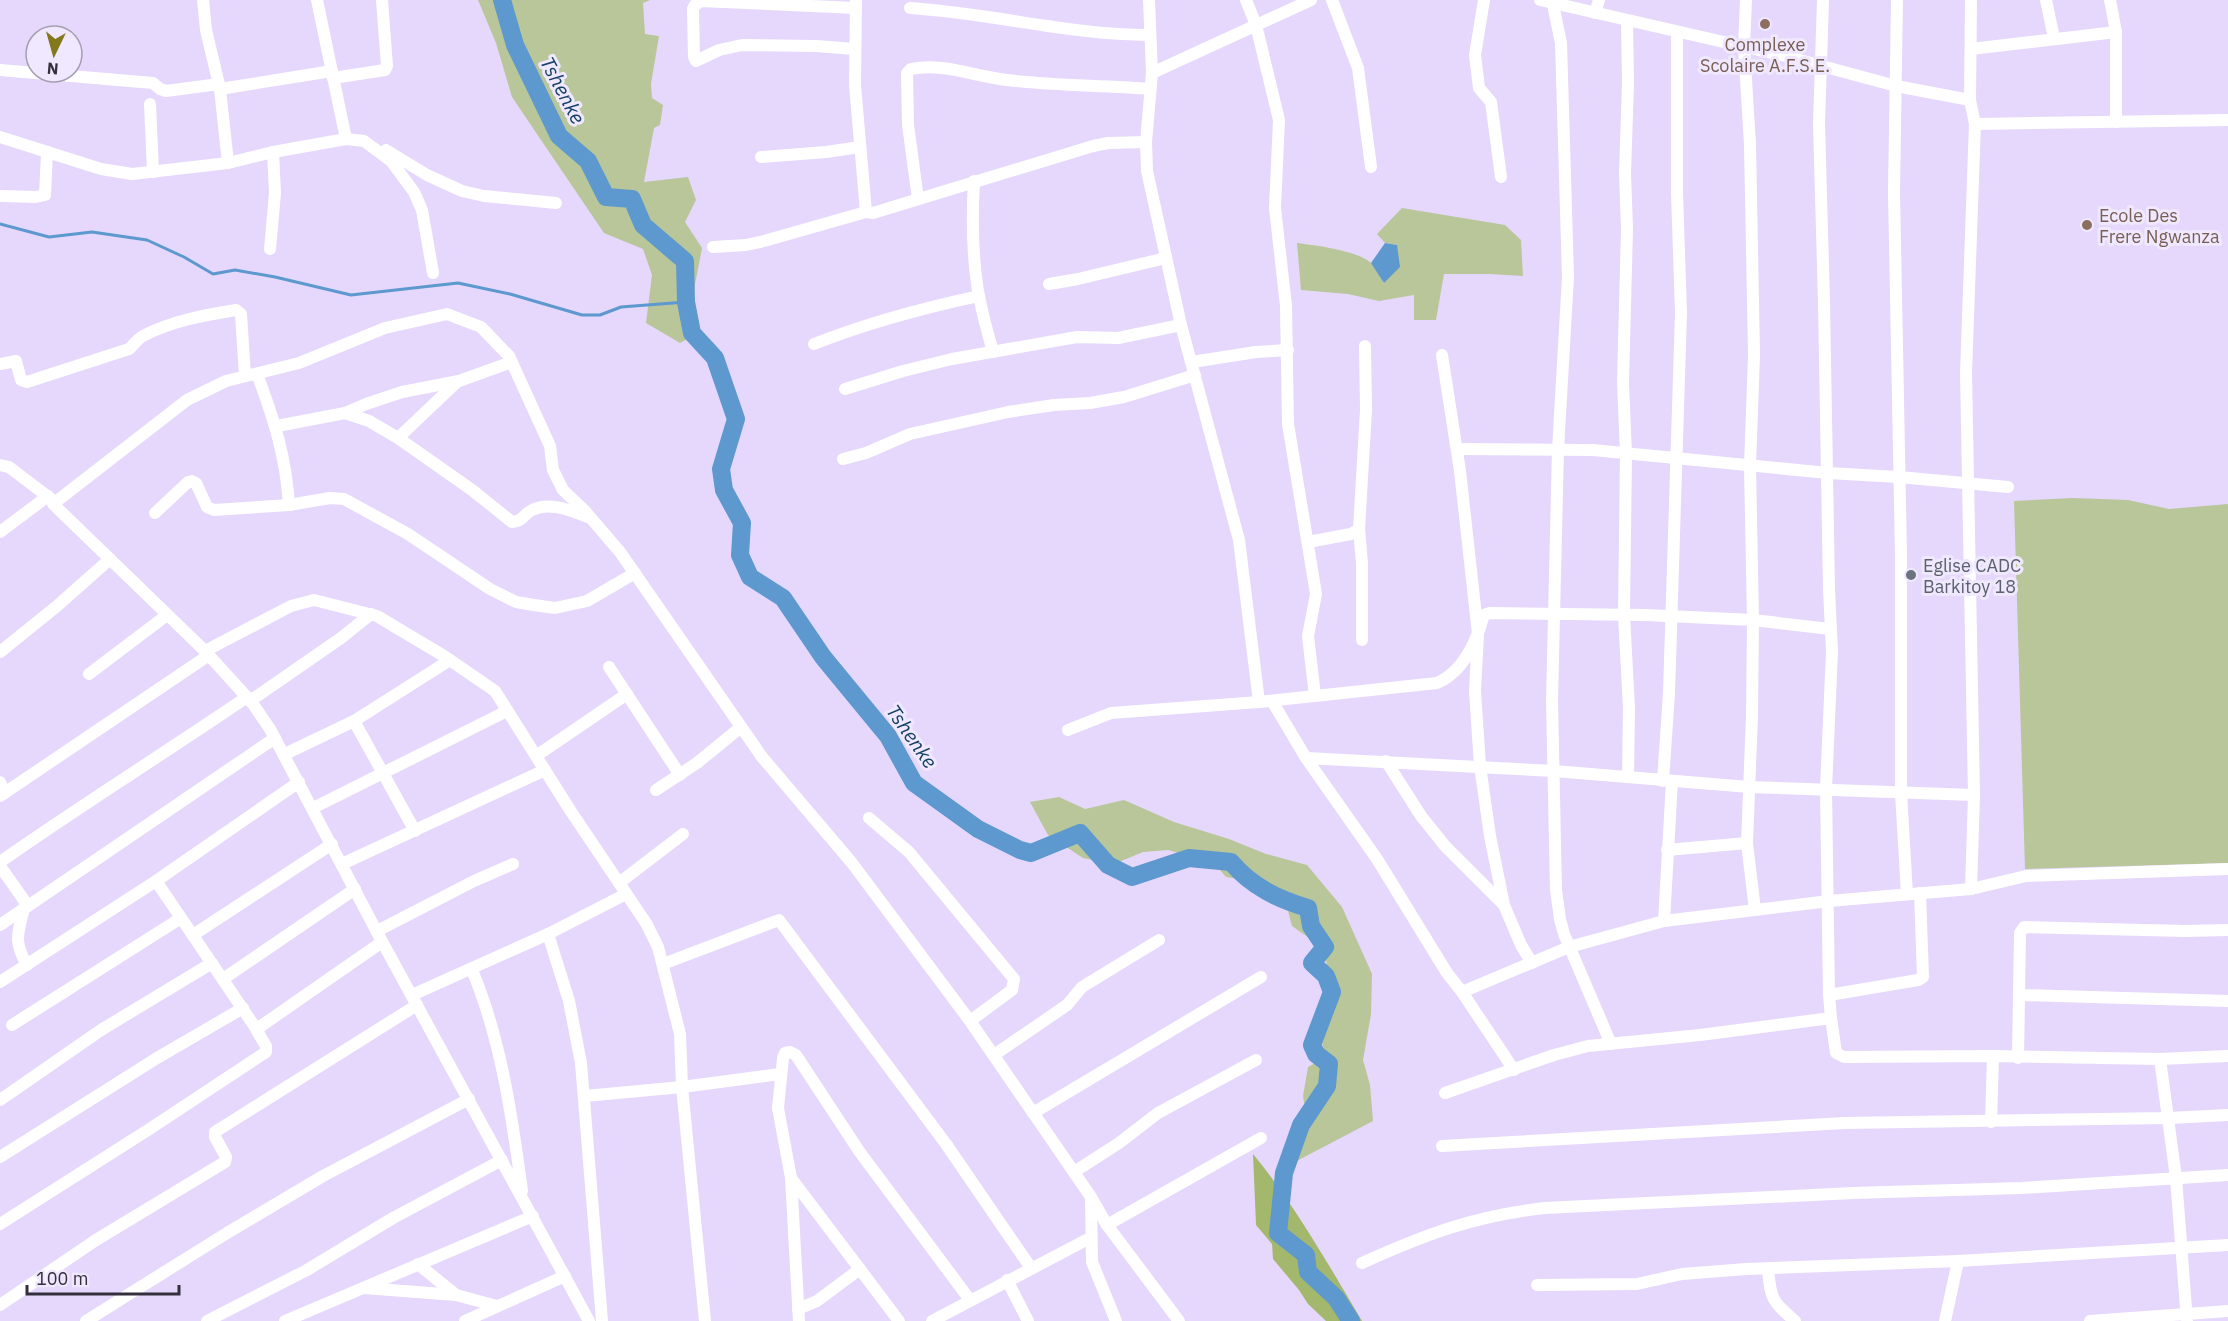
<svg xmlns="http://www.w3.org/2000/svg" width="2228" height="1321" viewBox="0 0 2228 1321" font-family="'IBM Plex Sans',sans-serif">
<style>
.green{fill:#b8c69a}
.forest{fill:#a3b86d}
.water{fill:#5d98cf}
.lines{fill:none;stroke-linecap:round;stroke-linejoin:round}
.stream{stroke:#5d98cf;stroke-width:3}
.river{stroke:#5d98cf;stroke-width:18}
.minor{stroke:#fff;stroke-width:12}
.education-dot{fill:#8d6e63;stroke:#f0e8fe;stroke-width:2}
.worship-dot{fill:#6b7280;stroke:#f0e8fe;stroke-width:2}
.labels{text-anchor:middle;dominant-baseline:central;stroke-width:6;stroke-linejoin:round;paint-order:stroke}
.education-label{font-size:18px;fill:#785e54;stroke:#f0e8fe}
.worship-label{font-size:18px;fill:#5b616d;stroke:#f0e8fe;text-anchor:start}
.water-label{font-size:20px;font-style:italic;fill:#144064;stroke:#f0e8fe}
</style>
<rect width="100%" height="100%" fill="#e5d8fc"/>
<g class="green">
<polygon points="478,0 650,0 643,3 645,34 659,36 651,84 652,98 663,105 660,125 654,128 644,182 688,177 696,200 685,222 702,248 693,295 700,332 680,343 646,323 652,275 643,249 604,233 539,137 512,97 496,43"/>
<path d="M1402,208L1505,225L1521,240L1523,276L1490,274H1444L1436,320H1414V295L1379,301L1348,294L1301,290L1297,243C1314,245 1359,251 1371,263C1376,268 1380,277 1384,283L1397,245L1385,243L1377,234Z"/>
<polygon points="2073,498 2128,500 2169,509 2228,504 2228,863 2025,869 2014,501"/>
<polygon points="1059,797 1085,809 1124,800 1174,822 1229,839 1266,854 1307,865 1342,907 1372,974 1371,1014 1363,1060 1370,1085 1373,1121 1291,1164 1286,1150 1308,1126 1303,1096 1308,1067 1324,1058 1320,1023 1332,1004 1326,960 1312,940 1292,926 1286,903 1250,881 1226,877 1214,863 1168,850 1143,852 1114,864 1083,858 1048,835 1030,802"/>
</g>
<path class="forest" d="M1253,1154C1295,1205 1328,1264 1362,1321H1326L1308,1304L1299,1290L1273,1259L1272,1244L1256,1225Z"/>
<polygon class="water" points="1385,243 1397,245 1400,267 1384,283 1371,263"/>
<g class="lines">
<polyline class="stream" points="0,224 49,237 92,232 147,240 184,257 213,274 235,270 275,277 351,295 458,283 510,294 582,315 600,315 621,307 686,302"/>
<path class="river" d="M502,0L515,45L559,136L588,161L606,197L632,199L643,225L685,261L686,302L692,333L715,358L736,419L721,469L724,490L742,523L740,555L750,577L783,598L823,657L888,736L914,783L978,829L1020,850L1031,853L1080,833L1108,865L1132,877L1189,858L1231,862C1252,887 1278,899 1308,908L1311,926L1325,947L1312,963L1326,976L1332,992L1312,1045L1316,1054L1329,1064L1327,1086L1301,1125L1284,1173L1278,1233L1306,1255L1308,1272L1336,1298L1351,1321"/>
<g class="minor">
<polyline points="203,0 206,30 220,89 228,163"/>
<polyline points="317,0 346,139"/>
<polyline points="856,0 855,85 866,212"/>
<polyline points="1149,0 1152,73 1146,142 1147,171 1181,325 1239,540 1259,702"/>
<polyline points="1246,0 1256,25 1279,120 1275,208 1286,306 1288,424 1316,594 1308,636 1315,696"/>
<polyline points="1332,0 1358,68 1371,167"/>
<polyline points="1484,0 1475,55 1479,88 1491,102 1501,177"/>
<polyline points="1540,0 1785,56 1896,86 1970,100"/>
<polyline points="1552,0 1561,43 1568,277 1558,449 1552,701 1556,890 1560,919 1564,934 1611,1044"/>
<polyline points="1746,0 1744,47 1750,144 1754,355 1750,466 1753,620 1752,716 1747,843 1755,910"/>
<polyline points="1823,0 1819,124 1824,302 1829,589 1832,651 1826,789 1829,995 1831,1018"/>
<polyline points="1897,0 1894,192 1901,555 1901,793 1907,894"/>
<polyline points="1971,0 1970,100 1975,124 1966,373 1974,795 1971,889"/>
<polyline points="2046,0 2054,38"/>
<polyline points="2110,0 2116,32 2116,122"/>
<path d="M910,8C991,13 1069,35 1150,35"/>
<polyline points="1595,13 1599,0"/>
<polyline points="1627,21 1628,83 1625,173 1627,228 1623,383 1626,454 1624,615 1629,708 1628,777"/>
<polyline points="855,49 816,46 742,45 719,50 696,61 694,57 693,9 695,5 701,1 855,8"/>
<polyline points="1971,49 2116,32"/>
<polyline points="0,70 153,83 160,89 166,91 219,84"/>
<polyline points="1152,73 1311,0"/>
<polyline points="333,78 385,70 387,66 382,0"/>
<polyline points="220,89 332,71"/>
<polyline points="150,104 153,172"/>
<polyline points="1975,124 2228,120"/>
<polyline points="0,137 101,169 132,174 228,163 273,152 346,139 364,141 391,161 414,192 422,210 433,273"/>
<polyline points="386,150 427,175 462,191 484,196 556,203"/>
<polyline points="761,157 826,152 860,147"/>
<path d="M974,181C972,216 972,249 977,284C980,307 987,330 993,352"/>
<polyline points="0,196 36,197 45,195 47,152"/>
<path d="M918,199L908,125L907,73L911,69C941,62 977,77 1007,80C1054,86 1103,85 1150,89"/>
<polyline points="713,247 746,245 764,241 866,212 873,213 1093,146 1108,143 1146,142"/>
<polyline points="270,249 275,193 273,152"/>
<polyline points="1049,284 1078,279 1166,258"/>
<path d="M814,344C867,323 923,308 979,296"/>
<polyline points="1442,355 1460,471 1478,634 1475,691 1480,766 1490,836 1504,905 1521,945 1532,963"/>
<polyline points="1192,362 1256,352 1288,350"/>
<path d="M0,364L16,361L21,380L27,382L129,349C134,345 137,339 143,336C171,321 205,315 236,310L241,314L245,376"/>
<path d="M257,374C274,419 286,457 289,505"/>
<polyline points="845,389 903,371 952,359 1077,337 1118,338 1181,325"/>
<path d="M345,413L369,421L398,438L472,490L512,522C522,522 524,514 532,510C550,501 571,511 588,517"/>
<polyline points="277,426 345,413 366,404 402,392 459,381 512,362"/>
<polyline points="398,438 458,381"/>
<polyline points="1457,449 1593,450 1828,473 1899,477 2008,487"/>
<polyline points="843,459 866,453 910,434 1008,412 1054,405 1090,403 1124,397 1195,375"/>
<polyline points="0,465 9,467 55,502"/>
<polyline points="155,513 188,482 192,481 196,483 207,507 214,510 289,505 330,498 344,499 408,534 490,589 516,602 534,605 555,608 587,601 635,573"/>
<polyline points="1359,529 1362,563 1362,640"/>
<polyline points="0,532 48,496"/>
<polyline points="1308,542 1351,534 1359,529 1366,410 1365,346"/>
<polyline points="205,651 291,606 314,600 377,616 444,656 495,691 570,810 646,923 658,947 680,1034 682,1087 705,1321"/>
<polyline points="0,652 57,606 110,559"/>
<polyline points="609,667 680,775"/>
<polyline points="89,674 167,615"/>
<polyline points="250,701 341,638 371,614"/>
<polyline points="1272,701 1306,758 1377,859 1447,973 1462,992 1514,1070"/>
<polyline points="354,721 415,831"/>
<path d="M1068,730L1111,713L1259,702L1437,683C1458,674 1470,654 1478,633C1481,627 1481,621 1484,615L1490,613L1646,615L1753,620L1830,629"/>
<polyline points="285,754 354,721 450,660"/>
<polyline points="536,756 627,694"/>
<polyline points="1306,758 1554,771 1749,787 1974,795"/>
<polyline points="1386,761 1421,816 1445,846 1503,904"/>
<polyline points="1663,781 1669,693 1681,313 1677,193 1677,33"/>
<polyline points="0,782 5,793"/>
<polyline points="656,790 697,763 741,727"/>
<polyline points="0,796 209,655"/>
<polyline points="313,808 507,711"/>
<polyline points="869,818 909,852 1014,979 1012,990 970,1021"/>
<polyline points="1667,850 1747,843"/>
<path d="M0,862C81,805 165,753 247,697"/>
<polyline points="342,864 545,770"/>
<polyline points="0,866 28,906"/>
<polyline points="156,881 257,1030"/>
<polyline points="619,883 683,834"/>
<path d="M24,908C18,933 13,941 27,965"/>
<polyline points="1664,921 1672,781"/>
<polyline points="0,925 275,738"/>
<polyline points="377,931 474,881 513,864"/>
<polyline points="548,934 569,1001 581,1063 602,1321"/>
<polyline points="193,935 332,844"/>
<polyline points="663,964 779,920 946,1144 1031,1268"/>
<path d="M472,970C501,1039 512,1116 522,1191"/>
<polyline points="223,979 355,889"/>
<polyline points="0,982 156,881 299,782"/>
<polyline points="1462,992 1569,947 1664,921 1829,901 1971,889 2026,876 2228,869"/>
<polyline points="412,995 548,934 626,894"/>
<polyline points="1829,995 1918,980 1923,977 1920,893"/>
<polyline points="2020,995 2228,1001"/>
<polyline points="12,1025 181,918"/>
<polyline points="994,1055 1067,1005 1082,987 1159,940"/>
<polyline points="2018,1058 2020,933 2024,927 2185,931 2228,930"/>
<polyline points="2160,1059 2176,1178 2187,1321"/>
<polyline points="1445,1093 1554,1055 1588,1046 1700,1035 1831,1018 1836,1053 1844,1057 1993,1056 2160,1059 2228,1056"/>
<polyline points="585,1096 682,1087 780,1074"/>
<polyline points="0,1100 101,1030 212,963"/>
<polyline points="1033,1113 1261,977"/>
<polyline points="1991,1122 1993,1056"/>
<polyline points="1442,1146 1844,1123 2169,1118 2228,1115"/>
<polyline points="0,1157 157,1058 243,1008"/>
<polyline points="1074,1172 1119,1143 1158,1113 1256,1060"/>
<polyline points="791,1178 899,1321"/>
<polyline points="1091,1198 1092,1262 1116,1321"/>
<polyline points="0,1224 148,1130 266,1052 266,1046 257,1031 261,1026 382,942"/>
<polyline points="1107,1225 1261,1138"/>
<path d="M1362,1263C1426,1234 1474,1216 1545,1208L1853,1193L2022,1188L2228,1175"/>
<polyline points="418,1264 456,1295"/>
<path d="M1768,1270C1771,1300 1772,1301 1795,1321"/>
<polyline points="1007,1280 1028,1321"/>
<polyline points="1537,1285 1637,1284 1682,1274 1746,1269 1958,1261 2228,1245"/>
<polyline points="364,1288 456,1295 497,1306"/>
<polyline points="0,1305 96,1240 225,1162 226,1157 215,1137 215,1132 218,1130 417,1005"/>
<polyline points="798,1309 817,1301 860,1269"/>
<polyline points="86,1321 227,1233 323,1176 469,1099"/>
<polyline points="207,1321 307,1270 393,1218 502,1160"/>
<polyline points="285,1321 533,1216"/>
<polyline points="465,1321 565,1276"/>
<polyline points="589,1321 378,934 270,729 253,704 205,651 53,504 187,400 226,381 299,363 385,328 447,314 481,327 509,356 550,446 553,470 563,490 584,510 620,552 762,757 852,863 970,1021 1091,1197 1107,1225 1179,1321"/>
<polyline points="799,1321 791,1178 778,1108 783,1058 785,1053 790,1052 796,1055 859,1151 970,1300"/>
<polyline points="932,1321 1090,1238"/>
<polyline points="1945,1321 1958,1261"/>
<polyline points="2090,1321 2228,1311"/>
</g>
</g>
<g class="education-dot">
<circle cx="1765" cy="24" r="6"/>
<circle cx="2087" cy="225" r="6"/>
</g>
<circle class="worship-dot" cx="1911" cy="575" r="6"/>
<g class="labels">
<g class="education-label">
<text x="1765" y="44">Complexe<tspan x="1765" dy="21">Scolaire A.F.S.E.</tspan></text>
<text x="2099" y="215" text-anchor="start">Ecole Des<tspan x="2099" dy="21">Frere Ngwanza</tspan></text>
</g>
<g class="worship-label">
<text x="1923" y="565">Eglise CADC<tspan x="1923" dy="21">Barkitoy 18</tspan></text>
</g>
<g class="water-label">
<text transform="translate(563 90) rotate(62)">Tshenke</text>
<text transform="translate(912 736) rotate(55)">Tshenke</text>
</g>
</g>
<g transform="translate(54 54) rotate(185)"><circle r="28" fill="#f0e8fe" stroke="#a59eb0" stroke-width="1.5"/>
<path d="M0-4.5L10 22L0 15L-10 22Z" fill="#84781d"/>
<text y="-9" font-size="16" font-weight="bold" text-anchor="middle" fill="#342f3c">N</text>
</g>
<path d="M27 1285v9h152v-9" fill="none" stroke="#342f3c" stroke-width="3"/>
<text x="36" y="1285" font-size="18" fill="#342f3c" stroke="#f0e8fe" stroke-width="4.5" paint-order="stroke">100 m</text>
</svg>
